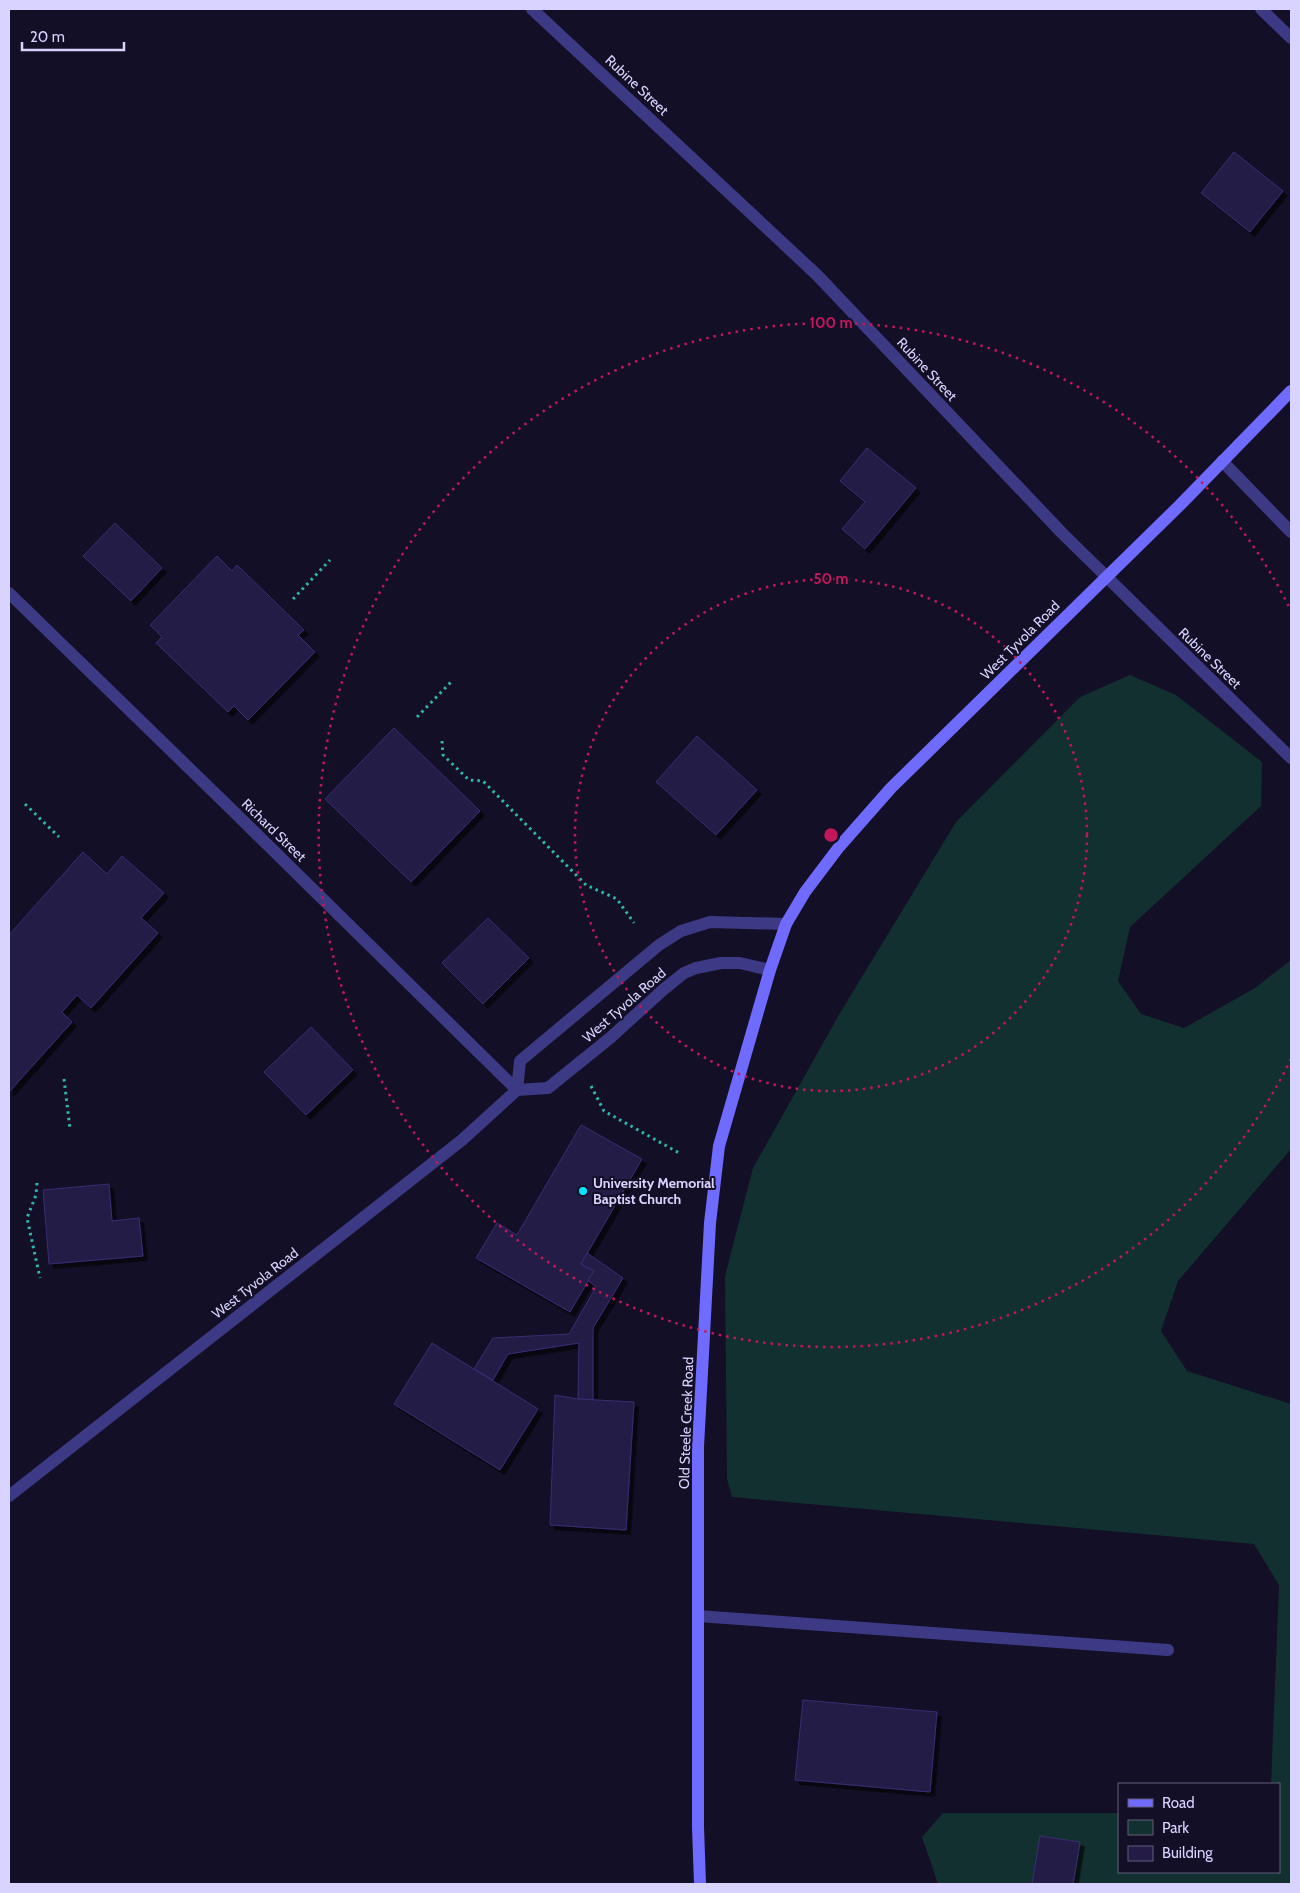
<svg xmlns="http://www.w3.org/2000/svg" width="1300" height="1893" viewBox="0 0 1300 1893" font-family="Cabin,sans-serif">
<style>
.green{fill:#12302f}
.building{fill:#241b47;stroke:#3b2d73;filter:url(#shadow)}
.lines{fill:none;stroke-linecap:round;stroke-linejoin:round}
.path{stroke:#2fb8b0;stroke-width:3;stroke-dasharray:2.5 4;stroke-linecap:butt}
.service{stroke:#3d3a85;stroke-width:12}
.minor{stroke:#3d3a85;stroke-width:12}
.tertiary{stroke:#3d3a85;stroke-width:12}
.secondary{stroke:#6f6bff;stroke-width:12}
.ring{fill:none;stroke:#c2185b;stroke-width:2.5;stroke-dasharray:2.5 5}
.poi-dot{fill:#00e5ff;stroke:#130f26;stroke-width:2}
.labels{text-anchor:middle;dominant-baseline:central;stroke-width:4;stroke-linejoin:round;paint-order:stroke}
.street-label{font-size:14px;fill:#d9d4ff;stroke:#130f26}
.poi-label{font-size:14px;font-weight:bold;fill:#d9d4ff;stroke:#130f26;text-anchor:start}
.centre{fill:#c2185b;stroke:#130f26;stroke-width:2.5}
.ring-label{font-size:15px;text-anchor:middle;font-weight:bold;fill:#c2185b;stroke:#130f26;stroke-width:4;stroke-linejoin:round;paint-order:stroke}
</style>
<defs>
<filter id="shadow"><feDropShadow dx="4.5" dy="4.5" stdDeviation="0" flood-color="#0009"/></filter>
</defs>
<rect width="100%" height="100%" fill="#130f26"/>
<polygon class="green" points="1130,675 1176,695 1262,762 1261,806 1130,927 1118,981 1141,1014 1184,1028 1255,988 1291,960 1291,1149 1178,1281 1161,1331 1187,1371 1291,1404 1291,1884 938,1884 922,1837 943,1813 1119,1813 1119,1872 1279,1872 1279,1784 1271,1784 1279,1585 1254,1544 732,1497 727,1479 725,1276 753,1168 840,1013 956,822 1080,697"/>
<g class="building">
<polygon points="1234,152 1283,191 1250,232 1201,193"/>
<polygon points="867,448 916,488 865,549 842,529 865,502 840,481"/>
<polygon points="115,523 162,568 131,601 83,556"/>
<polygon points="217,556 232,571 237,565 304,630 298,635 315,652 248,720 234,706 228,712 156,643 162,637 150,625"/>
<polygon points="394,728 480,811 411,882 325,799"/>
<polygon points="697,736 757,790 716,835 656,782"/>
<polygon points="83,852 107,874 122,856 164,893 141,918 158,933 91,1008 77,995 62,1012 72,1022 9,1092 9,935"/>
<polygon points="488,918 529,958 483,1004 442,963"/>
<polygon points="311,1027 353,1070 306,1115 264,1072"/>
<polygon points="581,1125 642,1159 581,1264 594,1271 570,1312 476,1258 497,1223 517,1235"/>
<polygon points="109,1184 112,1221 139,1218 143,1256 49,1264 43,1190"/>
<polygon points="587,1253 623,1278 593,1328 593,1400 578,1399 579,1343 508,1354 493,1380 474,1369 493,1338 569,1334 596,1287 588,1280 594,1271 581,1264"/>
<polygon points="432,1343 538,1409 500,1470 394,1404"/>
<polygon points="555,1395 578,1399 634,1402 626,1530 550,1525"/>
<polygon points="803,1700 937,1712 930,1792 795,1780"/>
<polygon points="1040,1836 1080,1842 1073,1884 1032,1884"/>
</g>
<g class="lines">
<g class="path">
<polyline points="293,599 330,560"/>
<polyline points="417,717 453,680"/>
<polyline points="442,741 443,755 469,780 483,781 586,885 617,899 634,923"/>
<polyline points="25,804 59,837"/>
<polyline points="64,1079 70,1129"/>
<polyline points="591,1086 604,1111 681,1154"/>
<polyline points="37,1183 36,1195 27,1218 40,1278"/>
</g>
<g class="service">
<polyline points="1222,461 1291,532"/>
<polyline points="698,1616 1168,1650"/>
</g>
<g class="minor">
<polyline points="532,9 817,275 1062,533 1291,758"/>
<polyline points="1261,9 1291,38"/>
<polyline points="9,593 227,805 517,1090"/>
</g>
<g class="tertiary">
<polyline points="517,1090 520,1061 659,945 681,931 710,922 786,924"/>
<polyline points="9,1496 462,1140 517,1090 548,1088 610,1038 664,989 684,973 696,968 721,963 740,963 770,970"/>
</g>
<polyline class="secondary" points="700,1884 698,1827 698,1447 710,1223 719,1146 770,970 786,924 805,892 839,847 891,788 1180,505 1291,391"/>
</g>
<g class="ring">
<circle cx="831" cy="835" r="256"/>
<path d="M1291 1059A512 512 0 1 1 1291 611"/>
</g>
<circle class="poi-dot" cx="583" cy="1191" r="5"/>
<g class="labels">
<g class="street-label">
<text transform="translate(637 85) rotate(43)">Rubine Street</text>
<text transform="translate(927 369) rotate(47)">Rubine Street</text>
<text transform="translate(1020 640) rotate(-45)">West Tyvola Road</text>
<text transform="translate(1210 658) rotate(44)">Rubine Street</text>
<text transform="translate(274 830) rotate(44)">Richard Street</text>
<text transform="translate(624 1005) rotate(-41)">West Tyvola Road</text>
<text transform="translate(255 1283) rotate(-38)">West Tyvola Road</text>
<text transform="translate(686 1423) rotate(-88)">Old Steele Creek Road</text>
</g>
<g class="poi-label">
<text x="593" y="1183">University Memorial<tspan x="593" dy="16">Baptist Church</tspan></text>
</g>
</g>
<circle cx="831" cy="835" r="8" class="centre"/>
<g class="ring-label">
<text x="831" y="328">100 m</text>
<text x="831" y="584">50 m</text>
</g>
<rect width="1300" height="1893" fill="none" stroke="#d9d4ff" stroke-width="20"/>
<rect x="1118" y="1783" width="162" height="90" fill="#130f26" stroke="#625e7d"/>
<rect x="1128" y="1799" width="25" height="8" fill="#6f6bff" stroke="#625e7d"/>
<text x="1162" y="1808" font-size="15" fill="#d9d4ff">Road</text>
<rect x="1128" y="1820" width="25" height="15" fill="#12302f" stroke="#625e7d"/>
<text x="1162" y="1833" font-size="15" fill="#d9d4ff">Park</text>
<rect x="1128" y="1846" width="25" height="15" fill="#241b47" stroke="#625e7d"/>
<text x="1162" y="1858" font-size="15" fill="#d9d4ff">Building</text>
<path d="M22 42v8h102v-8" fill="none" stroke="#d9d4ff" stroke-width="2.5"/>
<text x="30" y="42" font-size="15" fill="#d9d4ff" stroke="#130f26" stroke-width="4" paint-order="stroke">20 m</text>
</svg>
